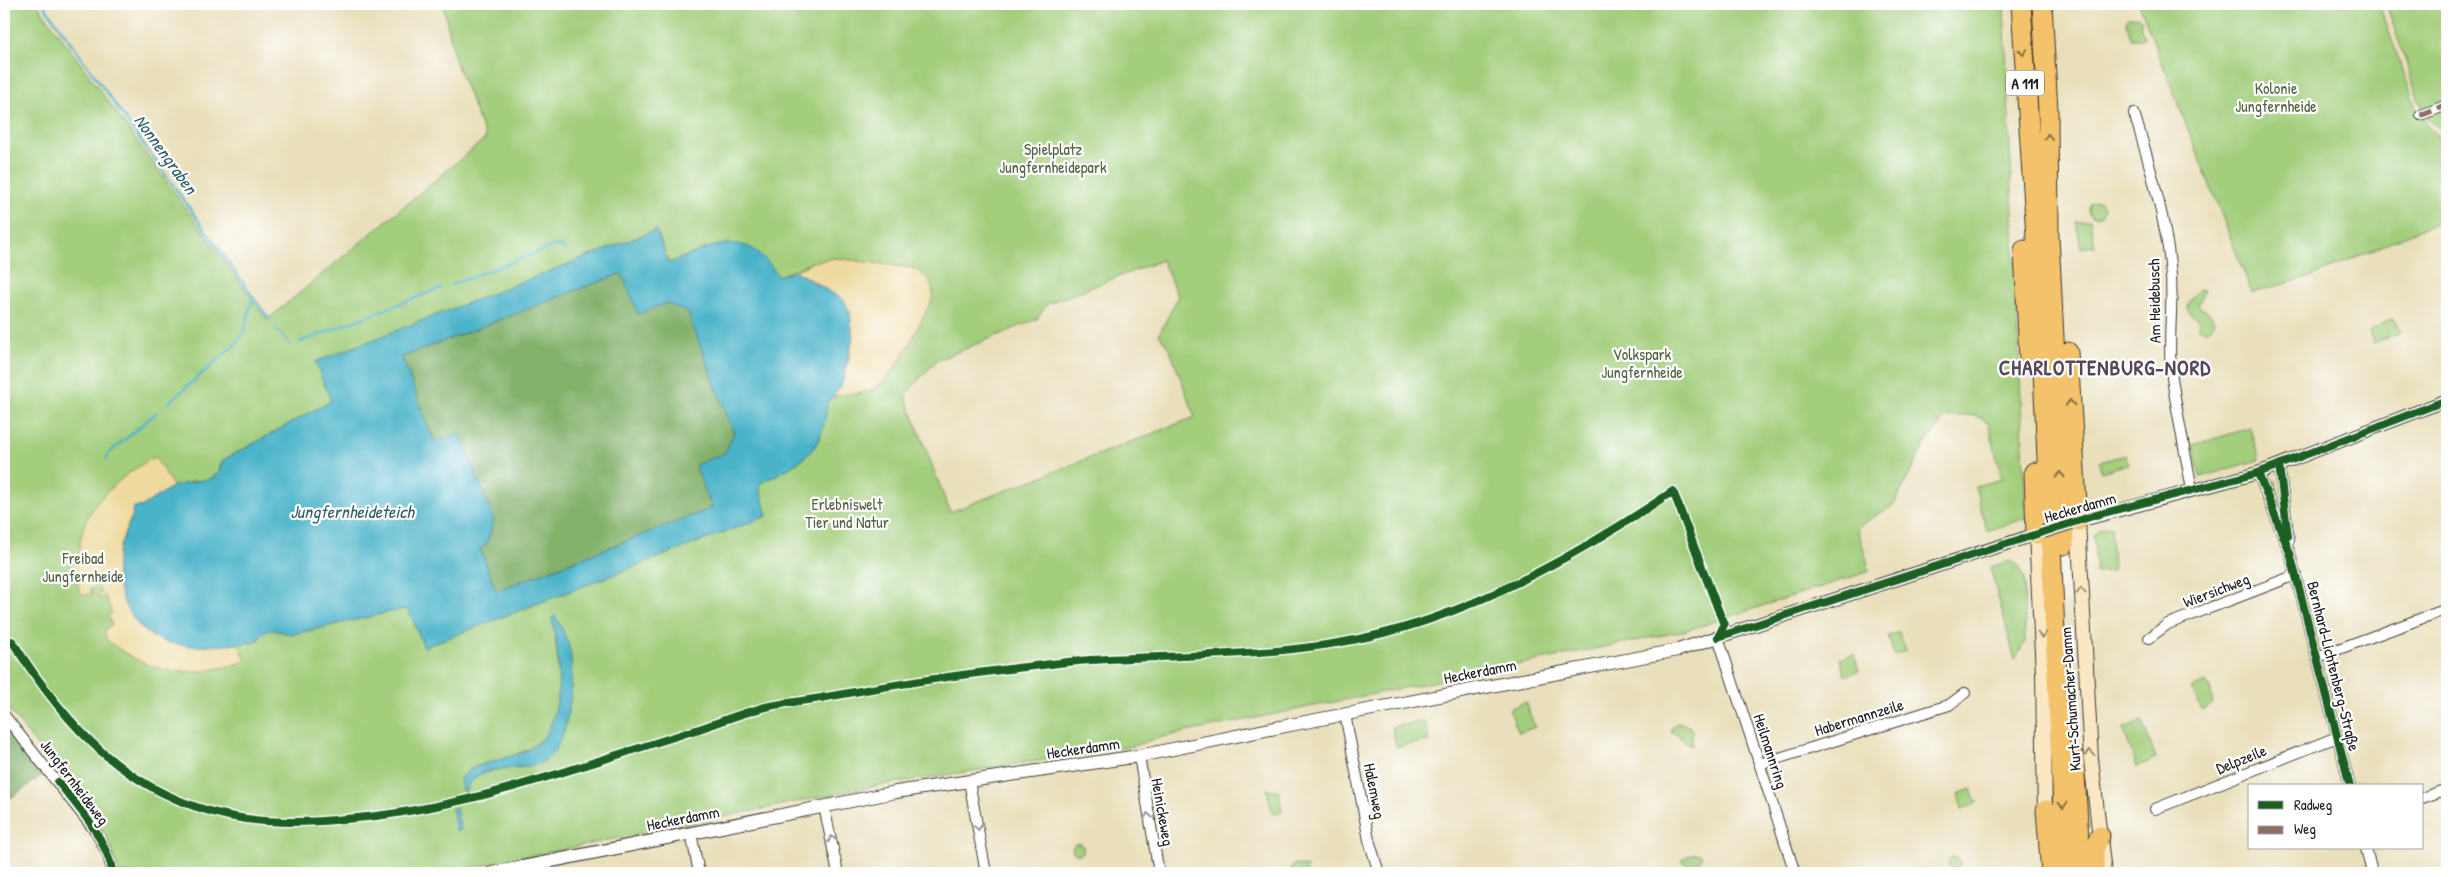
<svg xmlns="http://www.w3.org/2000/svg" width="2451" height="877" viewBox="0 0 2451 877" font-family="'Patrick Hand',sans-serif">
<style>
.green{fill:#a3ce7b;stroke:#60754c;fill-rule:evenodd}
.forest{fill:#82b16b;stroke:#4f6644}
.sand{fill:#eeda9e;stroke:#857b5d}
.water{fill:#4ab3c9;stroke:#336872;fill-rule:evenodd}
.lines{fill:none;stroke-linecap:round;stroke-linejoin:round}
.stream{stroke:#4ab3c9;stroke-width:2.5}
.minor-casing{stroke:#3b3934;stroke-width:12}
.tertiary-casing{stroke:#3b3934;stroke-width:14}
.secondary-casing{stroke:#3b3934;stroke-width:16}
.motorway-casing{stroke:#3b3934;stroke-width:21}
.minor{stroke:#fff;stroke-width:10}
.tertiary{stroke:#fff;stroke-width:12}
.secondary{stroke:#fae7c3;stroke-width:14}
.motorway{stroke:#f3c26a;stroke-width:19}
.tertiary-bridge-casing{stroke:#3b3934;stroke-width:14;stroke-linecap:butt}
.tertiary-bridge{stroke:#fff;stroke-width:12}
.quiet{stroke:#8d6e63;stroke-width:6;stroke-dasharray:12 6;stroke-linecap:butt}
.cycleway-casing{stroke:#fff;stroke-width:11}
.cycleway{stroke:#1b5e20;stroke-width:8}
.oneway{stroke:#886f43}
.oneway2{stroke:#968c78}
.oneway3{stroke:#999}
.labels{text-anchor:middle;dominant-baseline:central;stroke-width:4.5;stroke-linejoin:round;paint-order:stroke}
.shield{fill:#fff;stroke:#606060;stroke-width:1}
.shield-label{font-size:15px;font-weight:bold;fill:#1c1c1c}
.park-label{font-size:16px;fill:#526342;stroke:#fff}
.street-label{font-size:16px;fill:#1c1c1c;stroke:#fff}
.water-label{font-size:18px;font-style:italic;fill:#31606a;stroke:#fff}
.district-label{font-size:21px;font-weight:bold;letter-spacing:1px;fill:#56475a;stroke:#fff}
</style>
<rect width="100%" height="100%" fill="#fff"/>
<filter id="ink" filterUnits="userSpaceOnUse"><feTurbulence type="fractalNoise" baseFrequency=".02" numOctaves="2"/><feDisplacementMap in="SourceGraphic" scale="10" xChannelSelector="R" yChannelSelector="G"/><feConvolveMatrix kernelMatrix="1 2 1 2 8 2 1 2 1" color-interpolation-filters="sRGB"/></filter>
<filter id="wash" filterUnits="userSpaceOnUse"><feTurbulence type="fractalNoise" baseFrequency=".0096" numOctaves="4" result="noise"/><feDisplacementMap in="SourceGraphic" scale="20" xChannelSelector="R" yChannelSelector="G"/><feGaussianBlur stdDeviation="1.12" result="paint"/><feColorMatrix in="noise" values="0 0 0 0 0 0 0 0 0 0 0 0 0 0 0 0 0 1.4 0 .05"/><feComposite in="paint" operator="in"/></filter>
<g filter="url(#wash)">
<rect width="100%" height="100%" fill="#e9dfba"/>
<g class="green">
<path d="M4,4H37L267,320L486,138L455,60L443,4H2004L2026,518L1987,531L1975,486L2002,479L1989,426L1992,425L1975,415L1945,417L1925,444L1894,505L1857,527L1870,571L1688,630L1157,738L1133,746L875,786L446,873H119L112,851L102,829L4,703ZM656,230L669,263C714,245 746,226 778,276L813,262L835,258L913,268L933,291L932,300L890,374L882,383L857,395L845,392L826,402C824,454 801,462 759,484L767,516L424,647L409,611L404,609L294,634C281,633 278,629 265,631L256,642L192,646L173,486L184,485L192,481L208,480L219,472L220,465L274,432L331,401L315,362ZM1162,260L1178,297L1159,334L1170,350L1195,417L950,512L905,395L936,361L1037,319L1047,304ZM552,619L572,689L564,732L524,767L502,769L476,775L468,784L470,768C486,763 515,757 528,749C537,744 545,737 551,729C564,706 557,643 552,619Z"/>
<polygon points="2139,4 2379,4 2417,110 2430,129 2447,144 2447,218 2312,276 2252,293"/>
<polygon points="2386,4 2447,4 2447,134 2428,119 2418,98"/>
<polygon points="2136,16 2142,21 2140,26 2145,38 2143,39 2131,39 2126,21 2129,17"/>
<circle cx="2096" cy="209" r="8"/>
<polygon points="2090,220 2095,246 2081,248 2076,222"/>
<path d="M2199,290L2204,291L2198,306L2211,314L2214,321L2210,328L2205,331L2199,328V321C2196,318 2191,315 2189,313C2184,305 2194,294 2199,290Z"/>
<polygon points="2394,318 2401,332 2373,343 2369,331"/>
<polygon points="2250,428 2259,460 2200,477 2193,445"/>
<polygon points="2126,455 2128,464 2101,472 2099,462"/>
<polygon points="2276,481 2284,527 2266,485"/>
<polygon points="2111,526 2113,571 2096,572 2094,536 2099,529"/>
<polygon points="2010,561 2018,566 2024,575 2025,642 2015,660 1990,567"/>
<polygon points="1899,632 1906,651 1894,655 1888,636"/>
<polygon points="1854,654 1859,671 1845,676 1840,659"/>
<polygon points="2206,682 2210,688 2213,703 2206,709 2202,710 2191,688"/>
<polygon points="1525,702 1535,727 1519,733 1509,709"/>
<polygon points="1425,721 1429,741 1396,747 1392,727"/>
<polygon points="2142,721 2156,758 2137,767 2123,728"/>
<polygon points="1677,723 1689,725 1692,731 1692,746 1671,731 1673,726"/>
<polygon points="1267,789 1279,791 1282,812 1272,814"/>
<polygon points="1971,789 1977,803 1962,809 1958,794"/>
<circle cx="1078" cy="849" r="5.5"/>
<polygon points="1695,853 1702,855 1696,870 1682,861 1684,858"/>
<circle cx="1954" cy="863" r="6"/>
<polygon points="1295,864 1307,867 1306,873 1292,873 1291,867"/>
</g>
<g class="forest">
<polygon points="622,273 667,303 688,313 734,433 725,453 712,508 496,591 480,547 460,433 434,442 402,357"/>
<polygon points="4,723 45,773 4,803"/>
</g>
<g class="sand">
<path d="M835,258L913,268C926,275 935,284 932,300C919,323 897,378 873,389C857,396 849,391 833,397C851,374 853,340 850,312L818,284L795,271L813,262Z"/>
<path d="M155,457L173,486L141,507H137C119,538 110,579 129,612C136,623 144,633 156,638C182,649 211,645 239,644L246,661C192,678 154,677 108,641L105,635L106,628L112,625L108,615L112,613L105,596L99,598L98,595L101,593L98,586L90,589L92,594L82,595L70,565L78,562C80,550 80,535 85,523C95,497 131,469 155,457Z"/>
</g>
<g class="water">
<path d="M656,230L669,263C716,246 745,224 778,276L795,271L844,300L850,312L853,338L841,387L827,402C824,456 801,461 759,484L767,516L424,647L409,611L404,609L294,634C281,633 278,629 265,631L256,642C230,644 201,649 175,644C136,638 114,599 117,561C118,545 127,529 133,514L132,509L134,507H141L173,486L213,478L219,472L223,460L331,401L315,362ZM622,273L638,314L667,303L688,313L734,433L725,453L695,465L712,508L496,591L480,548L486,545L494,520L460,433L434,442L402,357Z"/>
<path d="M555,615C560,625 566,636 569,646C576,673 570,747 544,761C522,774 476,759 466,791H462L460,778C478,760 504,761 526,751C569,732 560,656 552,618Z"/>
<polygon points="456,808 461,830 456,831 452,809"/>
</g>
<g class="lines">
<g class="stream">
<polyline points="43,4 269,319"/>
<polyline points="451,285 556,245 565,249"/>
<polyline points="276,329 291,345"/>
<polyline points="300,342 441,288"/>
<polyline points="168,403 236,344 245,329 253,296"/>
<polyline points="107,460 108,454 156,413"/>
</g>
</g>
</g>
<g filter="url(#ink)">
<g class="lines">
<g class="minor-casing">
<g id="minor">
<path d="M2134,113C2149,161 2168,226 2171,276C2173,307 2168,339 2171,370C2176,410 2185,450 2192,490"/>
<polyline points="2421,115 2447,105"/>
<polyline points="2279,465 2289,540"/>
<polyline points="2258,473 2290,553 2350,786"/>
<polyline points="1718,637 1795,873"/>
<polyline points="2149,638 2168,624 2296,575"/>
<polyline points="2317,657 2447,609"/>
<polyline points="1345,714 1369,840 1379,873"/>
<polyline points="4,715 96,832 107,853 113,873"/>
<polyline points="1139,756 1159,873"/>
<polyline points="1760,764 1933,710 1949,705 1965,693"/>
<polyline points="969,781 986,873"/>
<polyline points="2422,798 2447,789"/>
<polyline points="824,806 838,873"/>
<polyline points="2155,809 2337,737"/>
<polyline points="691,833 699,873"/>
<polyline points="2366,848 2372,873"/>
</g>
</g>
<g class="tertiary-casing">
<g id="tertiary">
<polyline points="2071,523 2258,473 2447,400"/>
<polyline points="492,873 896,792 1139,756 1290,725 1678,650 2043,532"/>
</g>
</g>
<g class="secondary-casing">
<g id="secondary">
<polyline points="2078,521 2091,759 2104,873"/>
<polyline points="2036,534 2043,673 2045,818"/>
</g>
</g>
<g class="motorway-casing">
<g id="motorway">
<polyline points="2021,4 2039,283 2066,873"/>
<polyline points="2042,4 2048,111 2049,235 2064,545"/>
<polyline points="2024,250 2029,360"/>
<polyline points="2068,352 2078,521"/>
<polyline points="2034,472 2036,534"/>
<polyline points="2074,757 2081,873"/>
<polyline points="2046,810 2051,873"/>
<polyline points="2094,873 2094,849 2100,836"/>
</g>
</g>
<use href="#minor" class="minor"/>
<use href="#tertiary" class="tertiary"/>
<use href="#secondary" class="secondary"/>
<use href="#motorway" class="motorway"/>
<g class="tertiary-bridge-casing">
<polyline id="tertiary-bridge" points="2043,532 2071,523"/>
</g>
<use href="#tertiary-bridge" class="tertiary-bridge"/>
<polyline class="quiet" points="2421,115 2447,105"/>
<g class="cycleway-casing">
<g id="cycleway">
<polyline points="2279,465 2288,536"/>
<polyline points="2258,473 2290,553 2350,786"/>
<polyline points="1718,637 2096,515 2258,473 2447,400"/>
<path d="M4,644L12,641C66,726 126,794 229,816C267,824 307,823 346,819C465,810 579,766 693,731C718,723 744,712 770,706C790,702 811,700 832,696C891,685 950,676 1009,669C1036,666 1063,662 1090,660C1189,654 1288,658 1384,633C1482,609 1591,547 1673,491L1724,625L1718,637"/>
<path d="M58,782C80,809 106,838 113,873"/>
</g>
</g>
<use href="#cycleway" class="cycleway"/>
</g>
<defs><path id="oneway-chevron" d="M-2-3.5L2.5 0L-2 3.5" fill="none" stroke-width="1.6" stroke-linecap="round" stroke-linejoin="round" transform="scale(1.25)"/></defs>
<g class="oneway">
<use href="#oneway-chevron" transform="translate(2023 52) rotate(87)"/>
<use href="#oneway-chevron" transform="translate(2048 137) rotate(-90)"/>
<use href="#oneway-chevron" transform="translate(2070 403) rotate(-93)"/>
<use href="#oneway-chevron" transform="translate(2060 475) rotate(-93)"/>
<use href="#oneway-chevron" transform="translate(2063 805) rotate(87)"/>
</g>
<g class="oneway2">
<use href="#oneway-chevron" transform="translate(2081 591) rotate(-93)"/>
<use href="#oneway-chevron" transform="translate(2042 635) rotate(88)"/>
<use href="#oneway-chevron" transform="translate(2090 753) rotate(-95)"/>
</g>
<g class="oneway3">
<use href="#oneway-chevron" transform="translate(1148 816) rotate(-100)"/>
<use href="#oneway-chevron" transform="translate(978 827) rotate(79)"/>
<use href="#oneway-chevron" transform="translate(832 839) rotate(-101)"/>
</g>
</g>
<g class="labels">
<rect class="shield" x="2006" y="70.5" width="38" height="25" rx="4"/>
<g class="shield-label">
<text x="2025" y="83">A 111</text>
</g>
<g class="park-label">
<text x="2276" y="88">Kolonie<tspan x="2276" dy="18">Jungfernheide</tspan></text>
<text x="1053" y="149">Spielplatz<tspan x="1053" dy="18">Jungfernheidepark</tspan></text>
<text x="1642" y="354">Volkspark<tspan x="1642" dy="18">Jungfernheide</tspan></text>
<text x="847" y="504">Erlebniswelt<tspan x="847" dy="18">Tier und Natur</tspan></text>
<text x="83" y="558">Freibad<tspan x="83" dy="18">Jungfernheide</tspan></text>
</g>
<g class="street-label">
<text transform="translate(2154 301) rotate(-91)">Am Heidebusch</text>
<text transform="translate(2080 507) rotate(-16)">Heckerdamm</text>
<text transform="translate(2216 590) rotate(-21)">Wiersichweg</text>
<text transform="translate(2334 666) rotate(76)">Bernhard-Lichtenberg-Straße</text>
<text transform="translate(1480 671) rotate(-11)">Heckerdamm</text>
<text transform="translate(2070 699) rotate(-94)">Kurt-Schumacher-Damm</text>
<text transform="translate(1859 717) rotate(-17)">Habermannzeile</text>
<text transform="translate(1083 748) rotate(-8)">Heckerdamm</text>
<text transform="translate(1771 751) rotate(72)">Heilmannring</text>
<text transform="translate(2241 759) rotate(-22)">Delpzeile</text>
<text transform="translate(75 782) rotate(53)">Jungfernheideweg</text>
<text transform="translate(1375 791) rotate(79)">Halemweg</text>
<text transform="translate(1163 812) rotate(80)">Heinickeweg</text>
<text transform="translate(683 818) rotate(-11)">Heckerdamm</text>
</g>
<g class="water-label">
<text transform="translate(166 154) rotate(54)">Nonnengraben</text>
<text x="352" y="511">Jungfernheideteich</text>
</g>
<g class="district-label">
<text x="2105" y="367">CHARLOTTENBURG-NORD</text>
</g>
</g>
<rect width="2451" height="877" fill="none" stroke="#fff" stroke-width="20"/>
<rect x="2248" y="784" width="175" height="65" fill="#ffffff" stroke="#a4a4a4"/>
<rect x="2258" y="801" width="25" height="8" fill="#1b5e20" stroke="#a4a4a4"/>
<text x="2294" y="810" font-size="15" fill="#1c1c1c">Radweg</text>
<rect x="2258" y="826" width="25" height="8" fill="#8d6e63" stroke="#a4a4a4"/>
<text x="2294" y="834" font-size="15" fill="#1c1c1c">Weg</text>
</svg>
